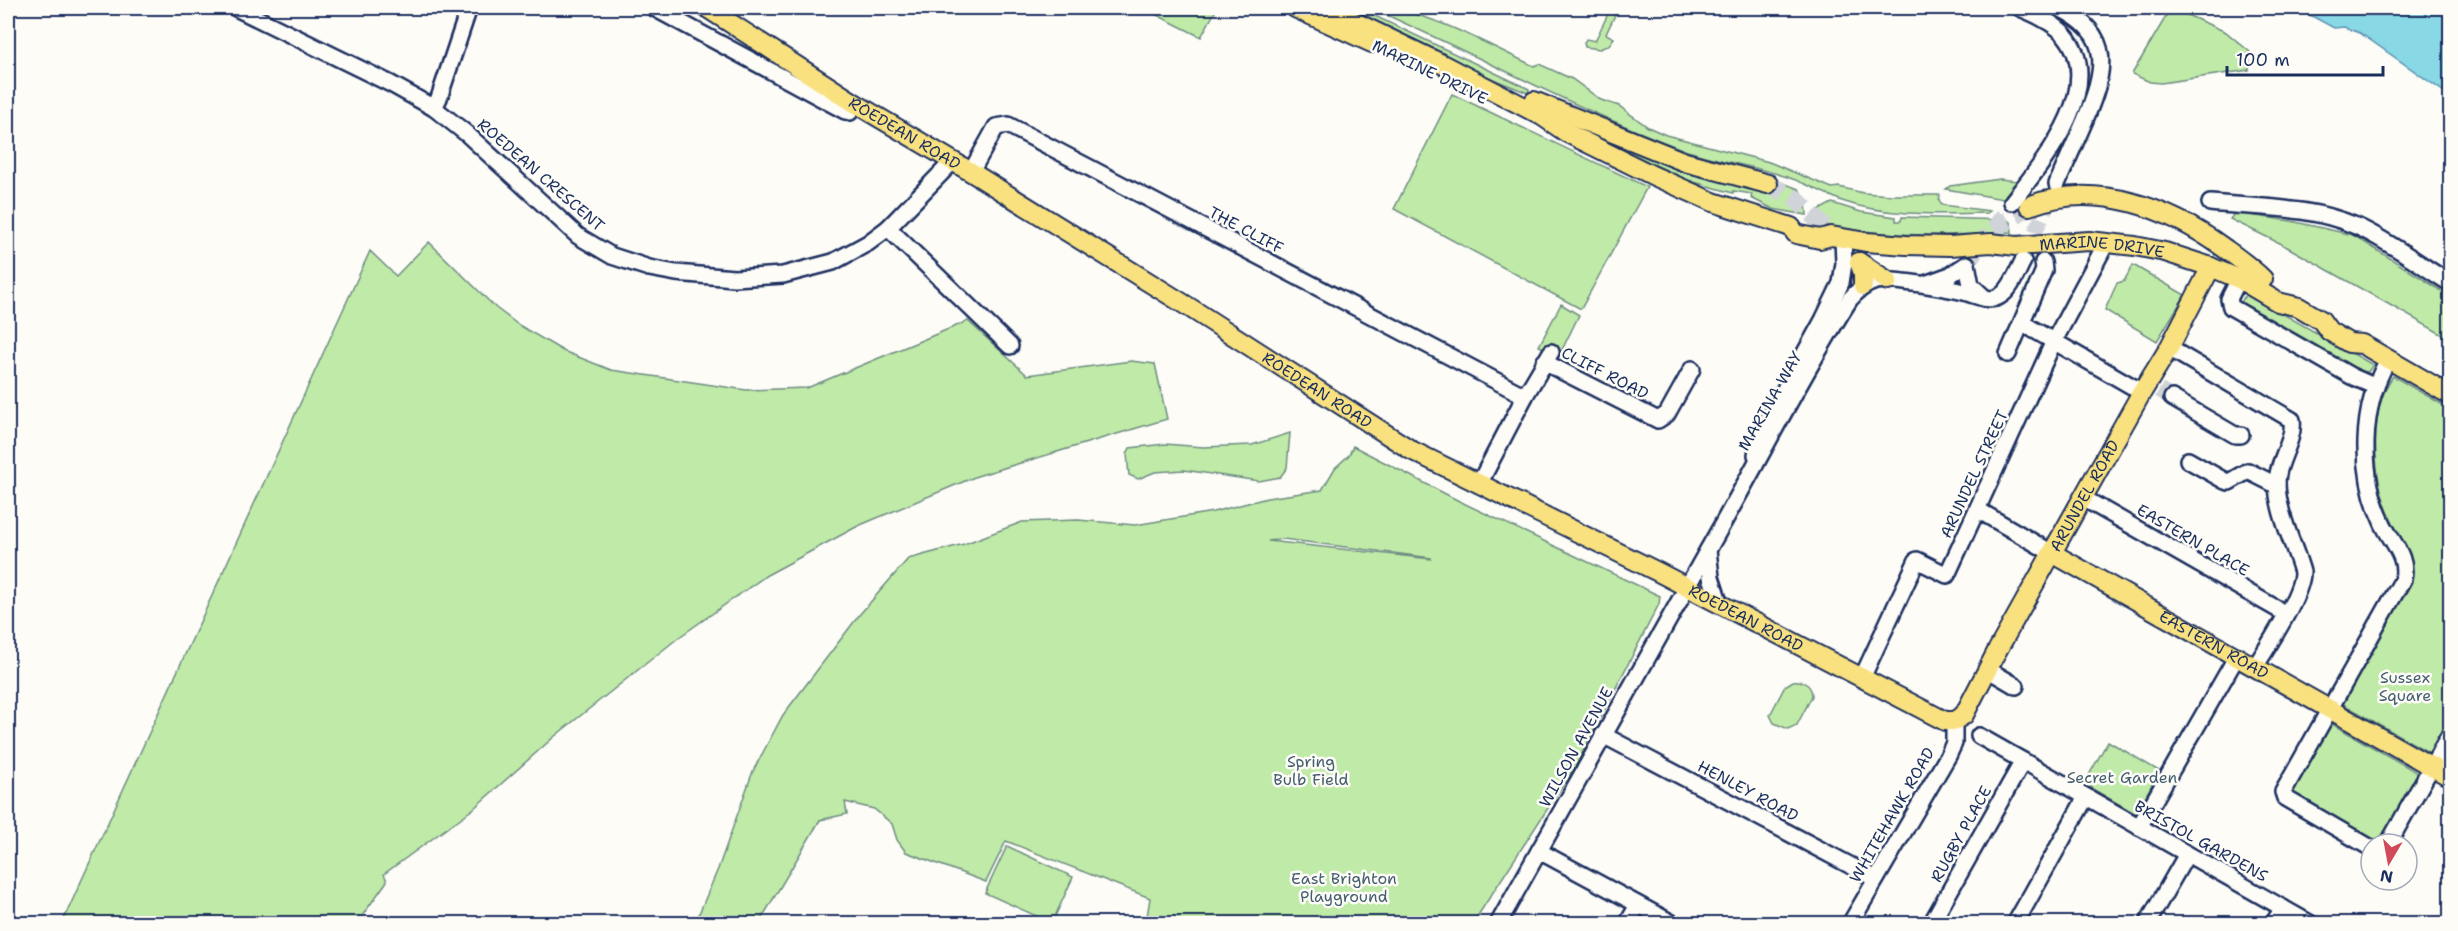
<svg xmlns="http://www.w3.org/2000/svg" width="2458" height="931" viewBox="0 0 2458 931" font-family="'Shantell Sans',sans-serif">
<style>
.green{fill:#c0eaa7;stroke:#6e8c82;stroke-width:1.5;fill-rule:evenodd}
.water{fill:#89d8e6;stroke:#5d94b0;stroke-width:1.5}
.lines{fill:none;stroke-linecap:round;stroke-linejoin:round}
.minor-tunnel{stroke:#d0d3d8;stroke-width:15;stroke-dasharray:15 8;stroke-linecap:butt}
.major-tunnel{stroke:#d0d3d8;stroke-width:18;stroke-dasharray:18 9;stroke-linecap:butt}
.minor-casing{stroke:#1b2f5e;stroke-width:20}
.major-casing{stroke:#1b2f5e;stroke-width:22}
.minor{stroke:#fdfcf7;stroke-width:15}
.major{stroke:#fae180;stroke-width:18}
.labels{text-anchor:middle;dominant-baseline:central;stroke-width:5;stroke-linejoin:round;paint-order:stroke}
.street-label{font-size:16px;fill:#1b2f5e;stroke:#fdfcf7}
.park-label{font-size:16px;fill:#445e70;stroke:#fdfcf7}
</style>
<rect width="100%" height="100%" fill="#fdfcf7"/>
<filter id="ink" filterUnits="userSpaceOnUse"><feTurbulence type="fractalNoise" baseFrequency=".0167" numOctaves="2"/><feDisplacementMap in="SourceGraphic" scale="12" xChannelSelector="R" yChannelSelector="G"/><feConvolveMatrix kernelMatrix="1 2 1 2 8 2 1 2 1" color-interpolation-filters="sRGB"/></filter>
<g filter="url(#ink)">
<g class="green">
<polygon points="1143,8 1217,8 1201,37"/>
<polygon points="1340,8 1358,8 1529,89 1528,93 1478,73"/>
<path d="M1371,8C1424,7 1485,44 1534,66L1539,64L1572,79L1601,100L1619,106L1648,127L1666,135L1769,162L1832,188L1839,187L1863,193L1892,195H1940L1939,201L1942,205L1990,211L1987,213C1941,214 1887,217 1842,201C1823,193 1804,182 1784,176C1750,165 1715,161 1682,149C1576,109 1475,54 1371,8Z"/>
<polygon points="2171,8 2226,32 2250,52 2249,70 2161,83 2150,82 2132,74"/>
<polygon points="1609,12 1615,15 1606,34 1614,38 1609,45 1600,49 1585,47 1584,43 1586,39 1595,41"/>
<polygon points="1452,94 1647,187 1581,309 1394,209"/>
<polygon points="1550,115 1766,193 1770,178 1799,189 1806,201 1807,215 1773,209 1751,198 1752,194 1733,191 1733,193 1687,180"/>
<polygon points="2000,179 2018,181 2003,199 1946,189 1950,186"/>
<path d="M1832,203L1861,212L1896,217V221H1901L1902,217L2006,220L2011,222L2012,232C1943,237 1887,237 1819,224L1817,219L1819,210Z"/>
<polygon points="2235,213 2291,221 2353,235 2450,296 2450,339 2289,248 2230,219"/>
<polygon points="429,242 496,308 517,324 563,351 611,370 746,390 807,388 968,321 1027,375 1131,361 1155,364 1167,419 977,476 858,526 767,575 678,638 555,736 473,809 384,874 387,881 385,884 357,923 62,923 370,251 396,276"/>
<polygon points="2133,265 2185,295 2157,341 2105,310 2117,283 2124,281"/>
<polygon points="2246,293 2373,365 2368,372 2357,371 2244,307 2242,301"/>
<polygon points="1561,304 1579,315 1559,356 1539,346"/>
<path d="M2393,376L2450,409V717L2430,753L2343,704L2409,587C2420,559 2399,539 2389,514C2373,477 2368,411 2393,376Z"/>
<polygon points="1290,433 1287,468 1280,477 1259,481 1184,470 1155,472 1138,479 1129,475 1127,454 1130,448 1165,444 1203,447 1252,445"/>
<path d="M1353,446L1461,502L1660,596L1659,604L1576,765L1473,923H1146L1150,898L1006,841L986,882L906,852L897,840L892,824L874,809L845,802L847,814L820,820L759,923H695L718,869L753,771L783,715L860,614L908,559L964,544L1022,522L1078,520L1135,525L1213,512L1267,498L1322,490L1335,468L1349,455ZM1283,539L1431,558V559L1268,541Z"/>
<path d="M1793,681C1803,680 1812,685 1812,696L1797,725L1788,729L1774,723L1770,715L1785,686Z"/>
<polygon points="2332,724 2418,773 2379,843 2292,794"/>
<polygon points="2108,741 2159,771 2136,814 2084,784"/>
<polygon points="1007,846 1073,877 1052,923 985,893"/>
</g>
<polygon class="water" points="2297,8 2450,8 2450,96 2360,33 2344,27 2334,28"/>
<g class="lines">
<g class="minor-tunnel">
<polyline points="2026,253 2053,192"/>
<polyline points="1967,264 2012,202"/>
<polyline points="2159,390 2172,398"/>
</g>
<g class="major-tunnel">
<polyline points="1768,184 1796,199 1859,262"/>
<polyline points="1993,230 2029,206"/>
</g>
<g class="minor-casing">
<g id="minor">
<polyline points="236,8 391,84 434,108 467,134 578,236 612,256 649,268 676,273 734,278 783,275 833,262 868,243 888,228 953,161"/>
<polyline points="654,8 845,111 850,112 856,104"/>
<polyline points="434,108 439,98 469,8"/>
<polyline points="971,172 996,127 1008,125 1525,396"/>
<path d="M2057,184C2066,163 2076,141 2085,120C2105,72 2115,34 2059,8"/>
<path d="M2012,202C2044,161 2108,85 2064,34C2053,22 2035,14 2020,8"/>
<path d="M2210,203C2259,208 2310,206 2356,226C2386,239 2422,266 2450,283"/>
<polyline points="888,228 1010,346"/>
<polyline points="2239,279 2229,299 2231,307 2351,376 2376,387"/>
<polyline points="1925,284 1950,275 1967,264 1971,285 1985,298"/>
<polyline points="2022,323 2142,392"/>
<path d="M2169,348L2292,420C2295,441 2277,461 2277,482C2277,513 2294,543 2302,572C2303,593 2268,646 2255,667"/>
<polyline points="2008,354 2044,270 2043,262"/>
<polyline points="1544,362 1658,420 1667,414 1692,369"/>
<polyline points="2172,398 2235,435 2241,435"/>
<polyline points="1756,455 1759,436 1823,320 1841,283 1844,263 1843,238"/>
<polyline points="2188,460 2225,481 2229,482 2248,471 2272,483 2277,483"/>
<polyline points="1479,484 1525,396 1551,352"/>
<polyline points="2083,498 2286,614"/>
<polyline points="1978,510 2052,553"/>
<polyline points="1708,550 1711,577 1720,605"/>
<polyline points="1987,669 2016,686"/>
<polyline points="1862,678 1917,560 1947,575 2054,341 2103,249 2105,242"/>
<polyline points="1603,735 1876,879"/>
<polyline points="1979,736 2311,924"/>
<polyline points="2139,827 2237,656"/>
<polyline points="2388,844 2450,734"/>
<path d="M2371,848L2285,798L2283,792L2403,579C2408,557 2392,543 2383,524C2359,474 2360,408 2388,360"/>
<polyline points="1539,851 1674,924"/>
<path d="M1498,924C1571,792 1645,662 1718,532C1762,455 1802,374 1850,299C1857,291 1865,284 1876,281C1892,278 1947,288 1964,292C1976,295 1989,303 2000,296C2011,290 2017,272 2023,261"/>
<polyline points="1627,924 1638,905"/>
<polyline points="1850,924 1948,756 1954,743 1954,721"/>
<polyline points="1931,924 2023,761"/>
<polyline points="2015,924 2086,797"/>
<polyline points="2147,924 2187,854"/>
<polyline points="2273,924 2283,908"/>
</g>
</g>
<g class="major-casing">
<g id="major">
<path id="s1" d="M707,8L856,104L971,172L1192,309L1411,450L1658,572L1945,721H1954L1964,715L1997,651L2142,392L2169,348L2211,267"/>
<polyline points="1295,8 1372,43"/>
<path id="s2" d="M1326,8L1438,62L1542,116L1567,133L1654,176L1713,202L1791,227L1796,234L1820,239L1831,236L1866,242L1906,245L1950,246L1991,243L2016,246L2089,241L2135,246L2165,252L2211,267L2239,279L2278,302L2299,307L2321,320L2329,331L2349,343L2362,344L2450,395"/>
<polyline points="1534,101 1685,162 1768,184"/>
<path d="M2029,206C2096,180 2169,208 2224,248C2238,258 2251,267 2263,279"/>
<polyline points="1859,262 1888,281"/>
<polyline points="1859,262 1863,273 1863,286"/>
<path id="s3" d="M2052,553L2450,777"/>
</g>
</g>
<use href="#minor" class="minor"/>
<use href="#major" class="major"/>
</g>
</g>
<g class="labels">
<g class="street-label">
<text transform="translate(1430 72) rotate(26)">MARINE DRIVE</text>
<text stroke="none"><textPath href="#s1" startOffset="234">ROEDEAN ROAD</textPath></text>
<text transform="translate(541 175) rotate(41)">ROEDEAN CRESCENT</text>
<text transform="translate(1246 230) rotate(28)">THE CLIFF</text>
<text stroke="none"><textPath href="#s2" startOffset="832">MARINE DRIVE</textPath></text>
<text transform="translate(1605 373) rotate(27)">CLIFF ROAD</text>
<text stroke="none"><textPath href="#s1" startOffset="720">ROEDEAN ROAD</textPath></text>
<text transform="translate(1770 401) rotate(-60)">MARINA WAY</text>
<text transform="translate(1974 474) rotate(-65)">ARUNDEL STREET</text>
<text stroke="none"><textPath href="#s1" startOffset="1701">ARUNDEL ROAD</textPath></text>
<text transform="translate(2193 540) rotate(30)">EASTERN PLACE</text>
<text stroke="none"><textPath href="#s1" startOffset="1206">ROEDEAN ROAD</textPath></text>
<text stroke="none"><textPath href="#s3" startOffset="186">EASTERN ROAD</textPath></text>
<text transform="translate(1576 747) rotate(-61)">WILSON AVENUE</text>
<text transform="translate(1748 791) rotate(28)">HENLEY ROAD</text>
<text transform="translate(1892 815) rotate(-60)">WHITEHAWK ROAD</text>
<text transform="translate(1961 834) rotate(-61)">RUGBY PLACE</text>
<text transform="translate(2201 841) rotate(29)">BRISTOL GARDENS</text>
</g>
<g class="park-label">
<text x="2405" y="677">Sussex<tspan x="2405" dy="18">Square</tspan></text>
<text x="1311" y="761">Spring<tspan x="1311" dy="18">Bulb Field</tspan></text>
<text x="2122" y="777">Secret Garden</text>
<text x="1344" y="878">East Brighton<tspan x="1344" dy="18">Playground</tspan></text>
</g>
</g>
<rect width="2458" height="931" fill="none" stroke="#fdfcf7" stroke-width="30"/>
<rect x="15" y="15" width="2428" height="901" fill="none" stroke="#1b2f5e" stroke-width="2" filter="url(#ink)"/>
<g transform="translate(2389 862) rotate(190)"><circle r="28" fill="#fdfcf7" stroke="#a3aaba" stroke-width="1.5"/>
<path d="M0-4.5L10 22L0 15L-10 22Z" fill="#d1495b"/>
<text y="-9" font-size="16" font-weight="bold" text-anchor="middle" fill="#1b2f5e">N</text>
</g>
<path d="M2227 66v9h156v-9" fill="none" stroke="#1b2f5e" stroke-width="3"/>
<text x="2236" y="66" font-size="18" fill="#1b2f5e" stroke="#fdfcf7" stroke-width="4.5" paint-order="stroke">100 m</text>
</svg>
